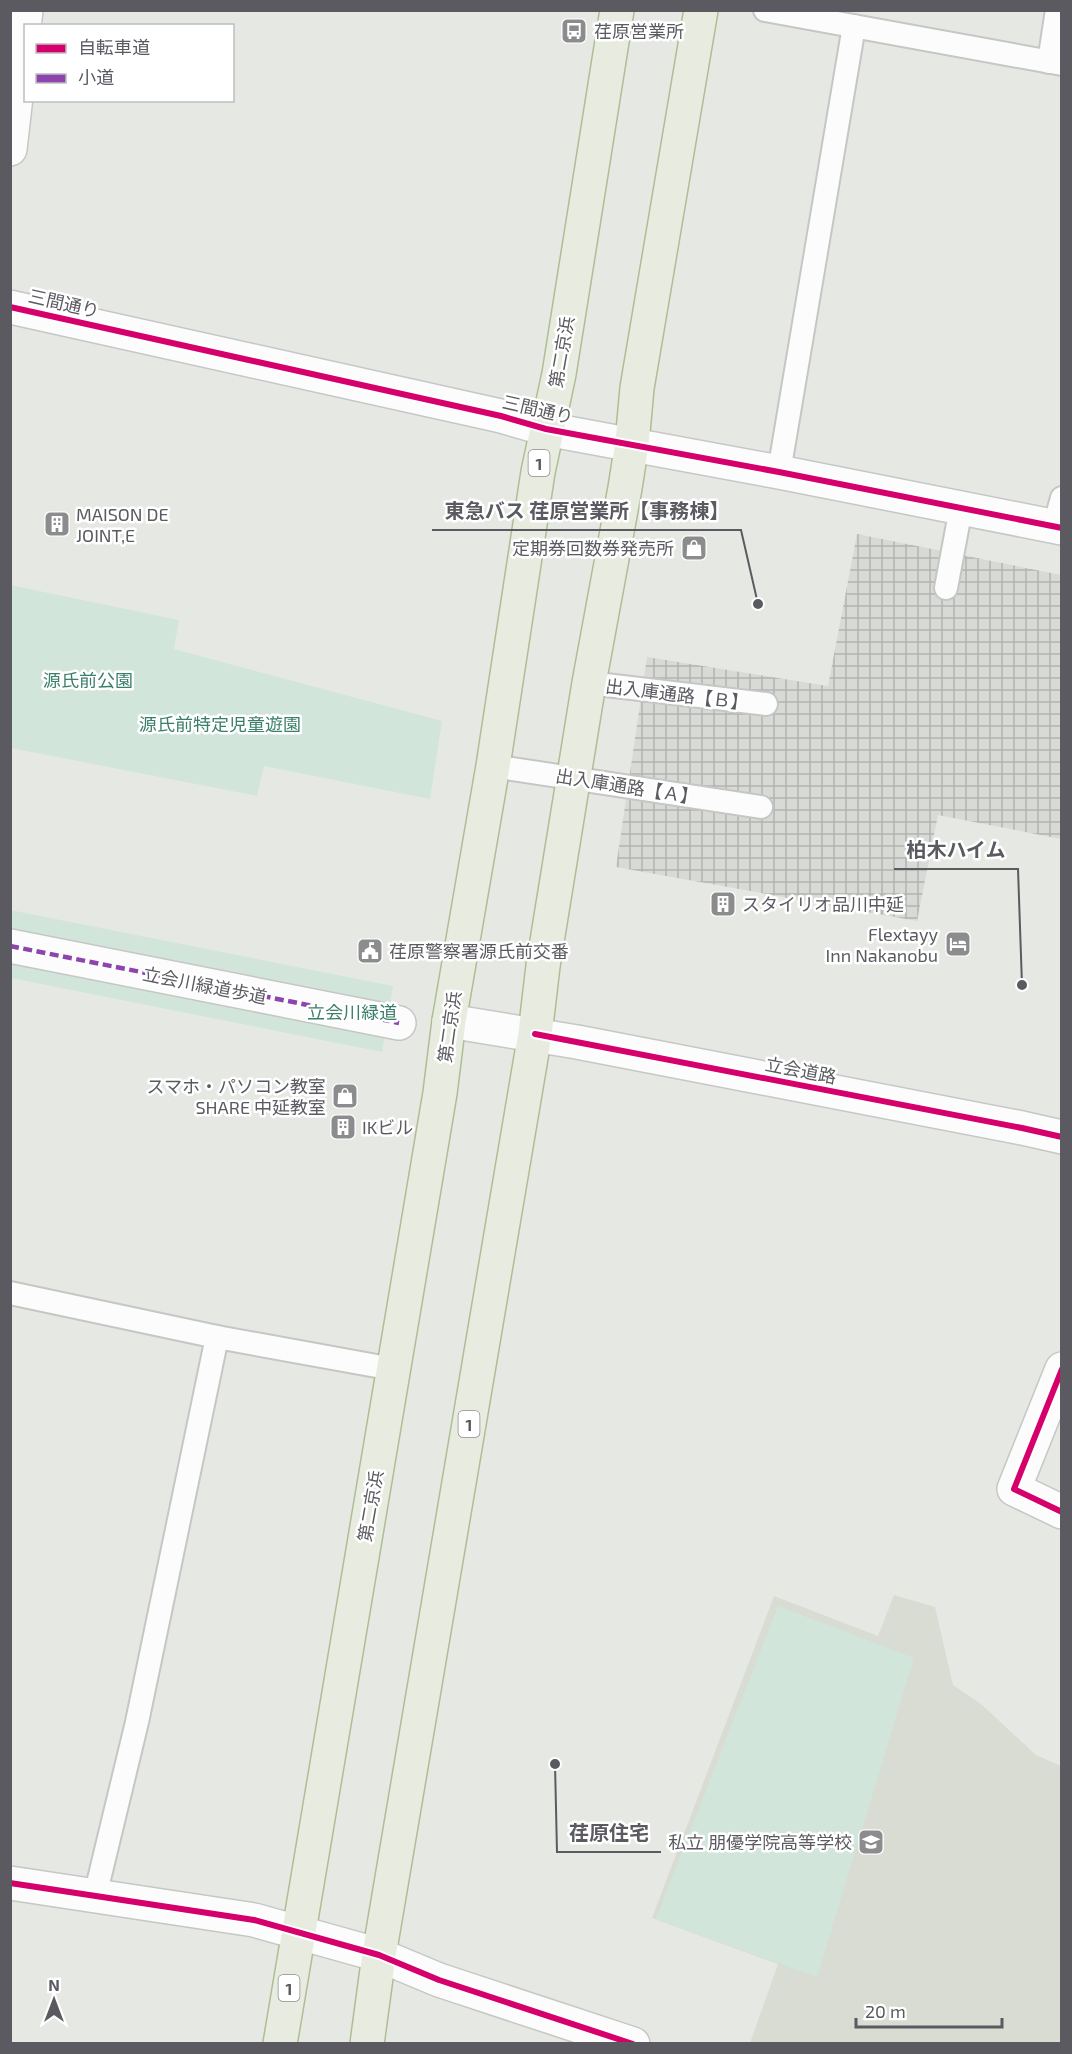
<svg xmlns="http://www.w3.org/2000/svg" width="1072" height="2054" viewBox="0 0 1072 2054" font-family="'Exo 2','Noto Sans JP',sans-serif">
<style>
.industrial{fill:url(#industrial-grid)}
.education{fill:#d8dcd3}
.park{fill:#d1e5db}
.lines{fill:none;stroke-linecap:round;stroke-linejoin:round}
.lane-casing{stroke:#c6c7c5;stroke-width:26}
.street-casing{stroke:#c6c7c5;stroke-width:36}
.secondary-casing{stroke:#c6c7c6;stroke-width:36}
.highway-casing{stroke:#afbd94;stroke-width:36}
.lane{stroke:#fbfcfb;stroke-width:22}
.street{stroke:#fbfcfb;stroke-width:33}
.secondary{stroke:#fbfcfb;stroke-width:33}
.highway{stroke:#e8ece0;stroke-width:33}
.quiet{stroke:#8e44ad;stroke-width:4.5;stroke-dasharray:9 4.5;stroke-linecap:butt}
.cycleway-casing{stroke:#fff;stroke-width:10}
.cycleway{stroke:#d6006c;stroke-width:6}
.labels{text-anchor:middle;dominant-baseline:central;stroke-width:5;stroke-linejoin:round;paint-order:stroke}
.shield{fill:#fff;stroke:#8c8c90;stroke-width:1.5}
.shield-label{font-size:16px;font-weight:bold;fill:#5b5a61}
.poi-label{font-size:18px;fill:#5b5a61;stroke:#fff;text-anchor:start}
.street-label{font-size:18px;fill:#5b5a61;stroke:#fff}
.park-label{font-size:18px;fill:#3b7e6a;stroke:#fff}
.leader{fill:none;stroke:#5b5a61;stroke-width:2}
.callout-dot{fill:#5b5a61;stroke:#fff;stroke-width:2}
.callout-label{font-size:20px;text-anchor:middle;font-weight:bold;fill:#5b5a61;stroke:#fff;stroke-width:5;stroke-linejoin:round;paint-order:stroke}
</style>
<defs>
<pattern id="industrial-grid" width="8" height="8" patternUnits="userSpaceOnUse" patternTransform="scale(1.5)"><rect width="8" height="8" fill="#d7dad5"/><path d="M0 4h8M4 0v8" fill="none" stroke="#b1b4b0"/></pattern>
</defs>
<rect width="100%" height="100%" fill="#e6e9e3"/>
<polygon class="industrial" points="857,534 1061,575 1061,839 938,815 917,921 616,867 647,657 828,686"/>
<polygon class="education" points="894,1595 935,1607 953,1685 981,1704 1036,1755 1061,1766 1061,2043 750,2043 778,1964 652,1918 774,1596 878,1636"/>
<g class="park">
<polygon points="10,585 179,620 174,649 442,721 430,799 264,766 257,796 11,748"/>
<polygon points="10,910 393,986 382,1052 11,978"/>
<polygon points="778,1606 914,1658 817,1977 656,1919"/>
</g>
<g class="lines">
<g class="lane-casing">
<g id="lane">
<polyline points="765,10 1062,64"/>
<polyline points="1049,62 1057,10"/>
<polyline points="779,472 854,26"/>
<polyline points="1054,527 1062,498"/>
<polyline points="946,588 961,508"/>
<polyline points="589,683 766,704"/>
<polyline points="493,766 761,807"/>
<polyline points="10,1293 217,1337 393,1369"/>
<polyline points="95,1896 137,1722 217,1337"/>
</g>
</g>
<g class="street-casing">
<g id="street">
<polyline points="10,149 26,10"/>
<polyline points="10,946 399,1023"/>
<polyline points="1062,1369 1014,1489 1062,1512"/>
<polyline points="10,1883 254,1920 379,1955 439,1980 633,2044"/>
</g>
</g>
<g class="secondary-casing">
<g id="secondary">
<polyline points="10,307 501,416 546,429 779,472 1062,528"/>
<polyline points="449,1021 577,1042 1022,1128 1062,1137"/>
</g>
</g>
<g class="highway-casing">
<g id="highway">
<polyline points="280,2044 440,1093 449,1021 493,766 538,472 559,374 617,10"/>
<polyline points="367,2044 379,1955 535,1034 543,966 589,683 625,488 632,443 637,388 701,10"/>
</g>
</g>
<use href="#lane" class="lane"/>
<use href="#street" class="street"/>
<use href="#secondary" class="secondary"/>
<use href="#highway" class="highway"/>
<polyline class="quiet" points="10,946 399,1023"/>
<g class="cycleway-casing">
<g id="cycleway">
<polyline points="10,307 501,416 546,429 779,472 1062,528"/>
<polyline points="535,1034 1022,1128 1062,1137"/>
<polyline points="1062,1369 1014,1489 1062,1512"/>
<polyline points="10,1883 254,1920 379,1955 439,1980 633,2044"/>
</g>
</g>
<use href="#cycleway" class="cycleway"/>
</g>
<defs>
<g id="bus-square" transform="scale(1.35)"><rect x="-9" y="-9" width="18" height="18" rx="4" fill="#8c8c8e" stroke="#fff"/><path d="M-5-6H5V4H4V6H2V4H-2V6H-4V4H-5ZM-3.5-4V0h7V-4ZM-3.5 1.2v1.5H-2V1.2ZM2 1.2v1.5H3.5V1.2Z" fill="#fff"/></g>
<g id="building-square" transform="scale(1.35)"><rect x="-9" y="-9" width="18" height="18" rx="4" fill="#8c8c8e" stroke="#fff"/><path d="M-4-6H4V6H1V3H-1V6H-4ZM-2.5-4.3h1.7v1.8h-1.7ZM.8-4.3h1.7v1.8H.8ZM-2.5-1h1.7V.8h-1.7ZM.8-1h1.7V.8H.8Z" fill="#fff"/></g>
<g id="shop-square" transform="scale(1.35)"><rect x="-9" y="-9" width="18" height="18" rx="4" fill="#8c8c8e" stroke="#fff"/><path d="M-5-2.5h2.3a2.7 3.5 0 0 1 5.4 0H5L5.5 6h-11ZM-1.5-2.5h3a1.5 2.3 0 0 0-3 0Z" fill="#fff"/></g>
<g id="hotel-square" transform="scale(1.35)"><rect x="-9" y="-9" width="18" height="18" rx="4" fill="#8c8c8e" stroke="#fff"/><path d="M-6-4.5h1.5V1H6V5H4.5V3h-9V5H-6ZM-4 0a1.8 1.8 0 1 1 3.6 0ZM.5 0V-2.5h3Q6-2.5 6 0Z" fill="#fff"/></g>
<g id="civic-square" transform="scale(1.35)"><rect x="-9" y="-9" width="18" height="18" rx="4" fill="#8c8c8e" stroke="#fff"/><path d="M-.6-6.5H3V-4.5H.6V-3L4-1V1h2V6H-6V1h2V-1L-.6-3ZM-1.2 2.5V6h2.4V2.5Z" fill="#fff"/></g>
<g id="school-square" transform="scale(1.35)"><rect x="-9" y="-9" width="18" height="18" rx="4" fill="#8c8c8e" stroke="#fff"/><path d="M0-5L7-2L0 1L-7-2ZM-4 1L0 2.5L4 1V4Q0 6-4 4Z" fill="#fff"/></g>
</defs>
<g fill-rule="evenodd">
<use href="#bus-square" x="574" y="31"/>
<use href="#building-square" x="57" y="524"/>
<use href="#shop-square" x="694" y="548"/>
<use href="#building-square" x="723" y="904"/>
<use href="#hotel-square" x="958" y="944"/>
<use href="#civic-square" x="370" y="951"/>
<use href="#shop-square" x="345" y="1096"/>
<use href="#building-square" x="343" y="1127"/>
<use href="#school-square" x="871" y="1842"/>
</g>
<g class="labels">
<g class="shield">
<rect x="528.5" y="450" width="21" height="26" rx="4.5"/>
<rect x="458.5" y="1411" width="21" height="26" rx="4.5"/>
<rect x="278.5" y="1975" width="21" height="26" rx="4.5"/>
</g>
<g class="shield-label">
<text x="539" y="463">1</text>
<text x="469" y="1424">1</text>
<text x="289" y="1988">1</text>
</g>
<g class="poi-label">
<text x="594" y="31">荏原営業所</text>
<text x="76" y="514">MAISON DE<tspan x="76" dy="21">JOINT,E</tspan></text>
<text x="674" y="548" text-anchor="end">定期券回数券発売所</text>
<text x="742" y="904">スタイリオ品川中延</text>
<text x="938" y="934" text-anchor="end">Flextayy<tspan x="938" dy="21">Inn Nakanobu</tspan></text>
<text x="389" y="951">荏原警察署源氏前交番</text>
<text x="326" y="1086" text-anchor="end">スマホ・パソコン教室<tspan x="326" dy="21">SHARE 中延教室</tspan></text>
<text x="362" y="1127">IKビル</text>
<text x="852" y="1842" text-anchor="end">私立 朋優学院高等学校</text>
</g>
<g class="street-label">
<text transform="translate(64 303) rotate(13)">三間通り</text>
<text transform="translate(561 352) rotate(-80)">第二京浜</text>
<text transform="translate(538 409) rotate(13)">三間通り</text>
<text transform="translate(677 694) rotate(7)">出入庫通路【Ｂ】</text>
<text transform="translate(627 786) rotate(9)">出入庫通路【Ａ】</text>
<text transform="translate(205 985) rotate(11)">立会川緑道歩道</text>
<text transform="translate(449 1027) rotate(-82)">第二京浜</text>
<text transform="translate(801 1070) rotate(11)">立会道路</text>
<text transform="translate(370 1506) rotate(-80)">第二京浜</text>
</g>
<g class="park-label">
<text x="88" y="680">源氏前公園</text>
<text x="220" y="724">源氏前特定児童遊園</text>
<text x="352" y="1012">立会川緑道</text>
</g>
</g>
<path class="leader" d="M758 604L741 530H432M1022 985L1018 869H894M555 1764L557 1852H661"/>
<g class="callout-dot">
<circle cx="758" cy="604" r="6"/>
<circle cx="1022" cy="985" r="6"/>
<circle cx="555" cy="1764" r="6"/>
</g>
<g class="callout-label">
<text x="587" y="518">東急バス 荏原営業所【事務棟】</text>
<text x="956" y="857">柏木ハイム</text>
<text x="609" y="1840">荏原住宅</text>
</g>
<rect width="1072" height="2054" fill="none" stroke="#5b5a61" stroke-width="24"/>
<rect x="24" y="24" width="210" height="78" fill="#ffffff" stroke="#bdbdc0" stroke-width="1.5"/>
<rect x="36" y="44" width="30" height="9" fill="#d6006c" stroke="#bdbdc0" stroke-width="1.5"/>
<text x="78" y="54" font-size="18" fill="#5b5a61">自転車道</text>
<rect x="36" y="74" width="30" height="9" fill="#8e44ad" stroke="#bdbdc0" stroke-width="1.5"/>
<text x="78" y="84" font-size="18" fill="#5b5a61">小道</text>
<g transform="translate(54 2000)" stroke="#ffffff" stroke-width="4.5" paint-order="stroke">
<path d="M0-4.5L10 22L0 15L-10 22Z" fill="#5b5a61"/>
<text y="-9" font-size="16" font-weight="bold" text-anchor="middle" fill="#5b5a61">N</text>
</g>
<path d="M856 2018v9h146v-9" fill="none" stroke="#5b5a61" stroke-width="3"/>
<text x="865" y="2018" font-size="18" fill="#5b5a61" stroke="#ffffff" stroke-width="4.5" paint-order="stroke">20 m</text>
</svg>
